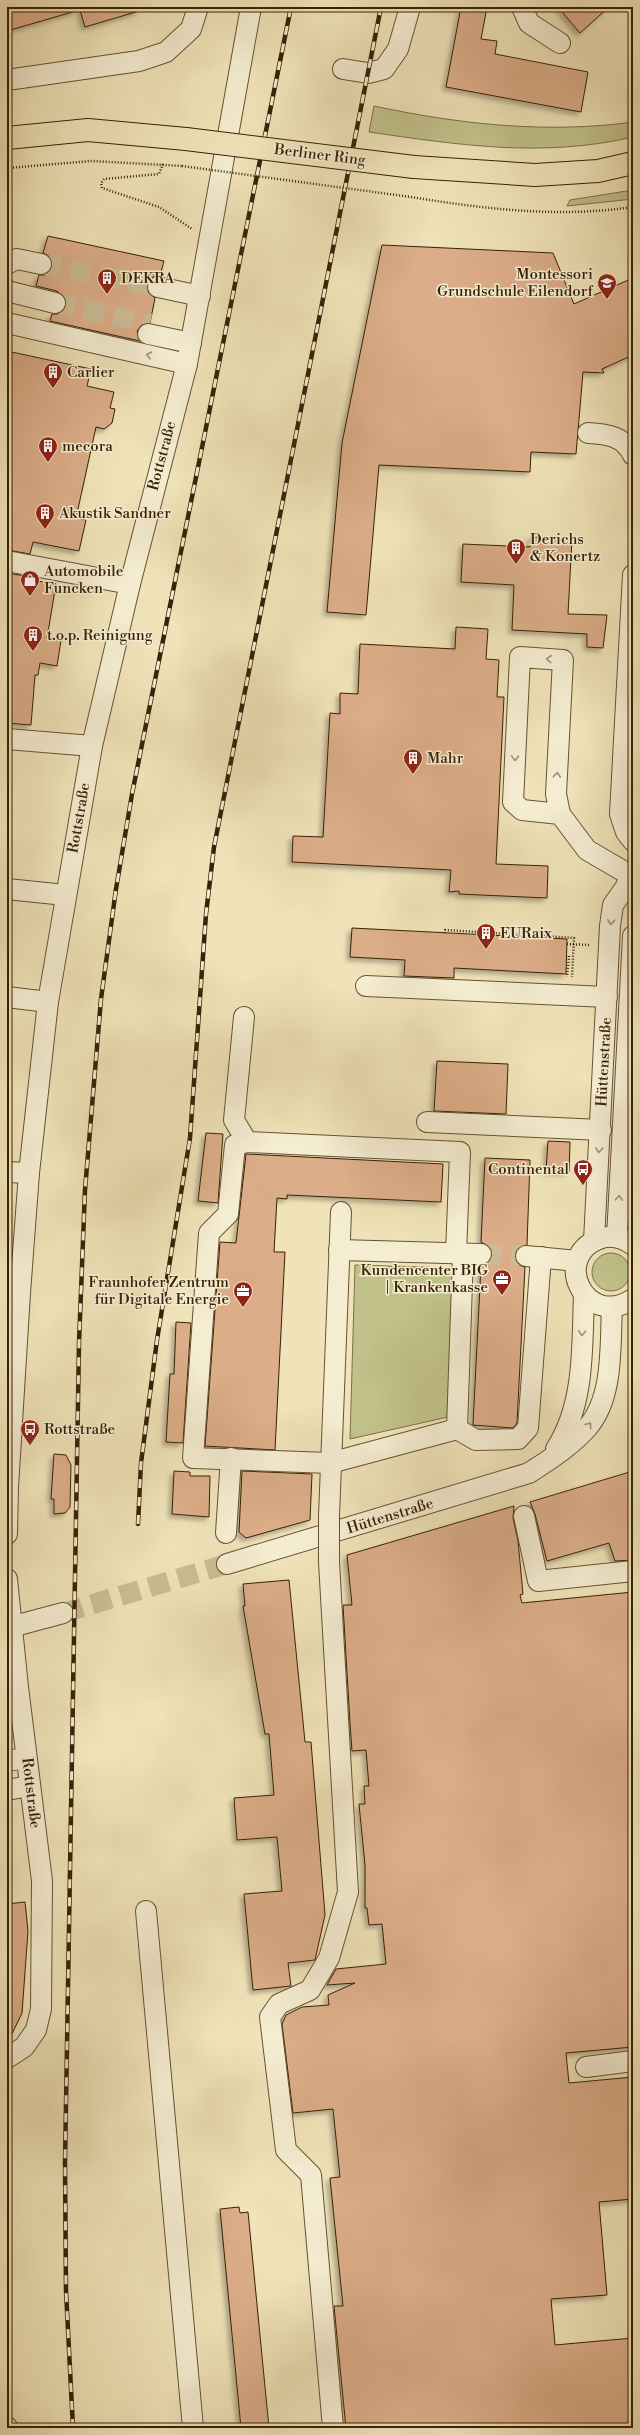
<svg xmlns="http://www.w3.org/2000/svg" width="640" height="2435" viewBox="0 0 640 2435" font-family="'Libre Bodoni',serif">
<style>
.green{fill:#c1c18a;stroke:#7c7147}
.building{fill:#dbad88;stroke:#382104;filter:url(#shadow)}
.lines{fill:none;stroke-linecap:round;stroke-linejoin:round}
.minor-tunnel{stroke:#cbbc95;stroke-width:20;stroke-dasharray:20 10;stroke-linecap:butt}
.minor-casing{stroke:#665231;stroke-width:22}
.major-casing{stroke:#382104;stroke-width:24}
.path{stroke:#382104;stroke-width:2.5;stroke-dasharray:1 2;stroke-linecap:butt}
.minor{stroke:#f5edd2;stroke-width:20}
.major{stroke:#f0e3b9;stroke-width:22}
.rail-casing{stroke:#382104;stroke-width:4.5}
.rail{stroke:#f5edd2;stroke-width:3;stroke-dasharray:9;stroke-linecap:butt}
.minor-bridge-casing{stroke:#665231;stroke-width:22;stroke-linecap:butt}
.major-bridge-casing{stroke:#382104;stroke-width:24;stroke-linecap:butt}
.path-bridge{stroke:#382104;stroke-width:2.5;stroke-dasharray:1 2;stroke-linecap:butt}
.minor-bridge{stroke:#f5edd2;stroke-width:20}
.major-bridge{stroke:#f0e3b9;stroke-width:22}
.oneway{stroke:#a09175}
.labels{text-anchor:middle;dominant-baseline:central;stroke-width:3;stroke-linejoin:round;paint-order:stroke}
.street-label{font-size:15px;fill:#382104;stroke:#f5edd2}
.poi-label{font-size:15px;fill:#382104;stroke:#f5edd2;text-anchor:start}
</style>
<defs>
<filter id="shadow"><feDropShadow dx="-3.5" dy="3.5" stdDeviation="2" flood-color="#0004"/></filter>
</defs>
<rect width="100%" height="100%" fill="#f0e3b9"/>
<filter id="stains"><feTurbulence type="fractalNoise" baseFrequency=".005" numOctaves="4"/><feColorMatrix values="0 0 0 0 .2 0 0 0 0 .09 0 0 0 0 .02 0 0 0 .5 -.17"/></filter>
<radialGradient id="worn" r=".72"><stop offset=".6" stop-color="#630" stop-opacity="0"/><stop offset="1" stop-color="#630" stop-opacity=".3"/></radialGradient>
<g class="green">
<path d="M374,106C458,124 547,134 633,122V137C543,158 459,145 369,132Z"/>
<polygon points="633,190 633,199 567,206 570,200"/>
<circle cx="611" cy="1272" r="19"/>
<polygon points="355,1265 454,1268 448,1417 350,1439"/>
</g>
<g class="building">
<polygon points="7,7 76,7 76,11 7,31"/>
<polygon points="79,7 138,7 139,11 85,27"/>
<polygon points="461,7 487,7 481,39 497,41 495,54 588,72 581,112 446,87"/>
<polygon points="558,7 609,7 580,33"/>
<polygon points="48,236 164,261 160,276 154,276 147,284 147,291 155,298 150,323 144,323 137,331 140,341 50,321 52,314 58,314 64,311 66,300 57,291 36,286 39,275 45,275 52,267 49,256 43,253"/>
<polygon points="382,245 553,253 574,304 633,278 633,355 602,369 604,373 583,372 576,454 531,452 530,472 379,465 366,615 327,612 342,443"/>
<polygon points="7,351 91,369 87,386 114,392 110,408 115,409 112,423 104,429 96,427 76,518 86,520 79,551 33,542 30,554 7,550"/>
<polygon points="531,537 572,539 568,614 607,615 603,648 587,647 587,634 512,630 514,585 461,582 463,544 530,547"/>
<polygon points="7,573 25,576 25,579 56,584 47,638 61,640 57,666 40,663 38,675 35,675 31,725 7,723"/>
<polygon points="456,627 488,629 486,659 499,660 497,697 504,697 496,864 548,866 547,898 459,894 459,891 449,892 451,870 292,862 293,836 323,837 330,713 340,714 340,693 358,694 360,644 455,649"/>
<polygon points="352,928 567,939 566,974 454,968 454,978 404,976 405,960 350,957"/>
<polygon points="437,1061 508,1064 506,1114 434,1111"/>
<polygon points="206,1133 223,1134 218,1203 198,1201"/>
<polygon points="548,1141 570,1142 569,1172 546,1171"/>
<polygon points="246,1154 443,1164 441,1202 287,1195 287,1199 277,1198 274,1252 285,1252 275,1450 205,1446 220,1242 236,1243"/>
<polygon points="485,1158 530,1160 527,1245 517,1249 515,1255 519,1265 525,1267 517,1423 513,1428 473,1425 481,1265 487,1264 492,1255 491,1248 481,1242"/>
<polygon points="176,1322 191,1323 183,1443 166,1442 170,1374 174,1374"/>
<polygon points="54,1454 66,1455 71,1465 70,1507 65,1513 54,1514 54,1499 51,1499"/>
<polygon points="174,1471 190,1472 190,1476 210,1476 209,1517 172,1514"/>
<polygon points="242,1471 312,1474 310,1520 246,1538 239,1532"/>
<polygon points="633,1471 633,1560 615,1561 609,1543 547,1561 535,1514 530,1502"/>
<polygon points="514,1506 513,1518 518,1541 523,1594 520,1595 522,1603 633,1592 633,2047 566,2053 569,2083 633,2077 633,2199 599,2202 607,2295 551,2299 555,2345 633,2338 633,2428 346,2428 334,2306 343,2306 330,2178 340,2177 333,2109 293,2113 282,2024 286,2015 302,2007 329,2005 328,1995 355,1983 327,1985 336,1969 386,1964 382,1924 369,1925 367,1908 365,1908 365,1865 359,1804 365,1804 364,1786 369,1786 366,1750 352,1751 350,1723 343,1605 352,1605 347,1555"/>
<polygon points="289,1580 305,1742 311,1742 325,1915 315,1960 288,1963 291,1986 253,1990 244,1894 282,1891 277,1837 237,1840 234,1798 274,1795 269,1734 265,1734 243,1606 245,1606 243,1584"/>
<polygon points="25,1902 28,1931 22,2013 7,2044 7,1904"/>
<polygon points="239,2207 240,2213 248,2212 269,2428 241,2428 220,2209"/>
</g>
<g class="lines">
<g class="minor-tunnel">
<polyline points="41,264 158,287"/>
<polyline points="55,303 150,324"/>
<polyline points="481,1254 526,1256"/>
<polyline points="63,1613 227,1564"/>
</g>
<g class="minor-casing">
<g id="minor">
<polyline points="522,7 529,23 560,43"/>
<polyline points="343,69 368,73 384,69 398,49 410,7"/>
<polyline points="7,80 139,61 166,52 191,29 198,7"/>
<polyline points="7,264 17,259 41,264"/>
<polyline points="158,287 200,296"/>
<polyline points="7,291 55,303"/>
<polyline points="7,323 187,364"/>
<polyline points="148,334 191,343"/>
<path d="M588,433C607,434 624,436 633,455"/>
<polyline points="7,561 130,584"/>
<polyline points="633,575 620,814 626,832 633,841"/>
<polyline points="7,739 92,746"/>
<polyline points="560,814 522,810 513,802 520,657 563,660 556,794 560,814 587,850 630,875"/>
<polyline points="7,889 65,895"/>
<polyline points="366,986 607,997"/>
<polyline points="7,997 48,1002"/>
<polyline points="244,1017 234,1120 247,1142"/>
<polyline points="427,1122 601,1130"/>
<polyline points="7,1172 29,1173"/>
<polyline points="617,1237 633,936"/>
<polyline points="594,1241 610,926 613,905 625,888 633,871"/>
<path d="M633,1245C623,1238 611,1234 599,1239C551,1257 585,1330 633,1299"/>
<polyline points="339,1250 481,1254"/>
<polyline points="456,1253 460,1152 247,1142 235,1145 228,1214 209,1233 193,1458 330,1463 457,1429"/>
<polyline points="463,1254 457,1429 476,1440 518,1439 528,1428 541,1257"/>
<polyline points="526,1256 577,1261"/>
<path d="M556,1449C585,1404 582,1347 584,1294"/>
<polyline points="329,1516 341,1212"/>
<polyline points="524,1516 538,1581 633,1571"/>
<polyline points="226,1533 231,1458"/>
<polyline points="7,1534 8,1487 20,1293 29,1173 48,1002 92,746 130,584 187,364 251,7"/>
<polyline points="329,1562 348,1892 329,1958 310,1990 279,2004 270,2017 286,2150 311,2175 333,2428"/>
<path d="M227,1564L529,1473C549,1460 570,1447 587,1428C614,1398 610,1345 612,1307"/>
<polyline points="7,1579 18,1687 42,1881 41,2009 36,2030 24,2047 7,2058"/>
<polyline points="7,1628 63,1613"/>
<polyline points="7,1761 26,1758"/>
<polyline points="7,1790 30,1786"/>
<polyline points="146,1911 193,2428"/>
<polyline points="586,2067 633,2061"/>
<polyline points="7,2427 7,2428"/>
</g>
</g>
<g class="major-casing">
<g id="major">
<polyline points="7,138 88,130 186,139"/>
<polyline points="414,167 535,175 598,171 633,163"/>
</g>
</g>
<g class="path">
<polyline points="163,164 159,174 104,179 101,183 102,188 159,207 192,229"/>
<polyline points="7,168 92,161 182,166"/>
<path d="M411,197C485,209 558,218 633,207"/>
<polyline points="444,933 445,930 574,938 572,977"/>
<polyline points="567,944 590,945"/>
<polyline points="566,956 569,956 567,977"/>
</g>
<use href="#minor" class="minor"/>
<use href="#major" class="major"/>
<g class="rail-casing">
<g id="rail">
<polyline points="138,1524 141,1463 157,1340 190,1138 206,914 214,847 381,7"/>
<polyline points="73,2428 66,2291 65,2163 79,1343 85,1190 101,999 116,889 132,794 291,7"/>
</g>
</g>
<use href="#rail" class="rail"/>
<g class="minor-bridge-casing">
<polyline id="minor-bridge" points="329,1562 329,1516"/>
</g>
<g class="major-bridge-casing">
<polyline id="major-bridge" points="186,139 414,167"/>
</g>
<polyline class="path-bridge" points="182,166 411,197"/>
<use href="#minor-bridge" class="minor-bridge"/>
<use href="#major-bridge" class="major-bridge"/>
</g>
<defs><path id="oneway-chevron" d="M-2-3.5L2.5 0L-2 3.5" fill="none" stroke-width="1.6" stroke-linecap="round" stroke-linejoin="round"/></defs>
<g class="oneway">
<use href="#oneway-chevron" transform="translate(149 355) rotate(-167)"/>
<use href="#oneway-chevron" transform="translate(549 659) rotate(-177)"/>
<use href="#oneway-chevron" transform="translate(515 758) rotate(92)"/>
<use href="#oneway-chevron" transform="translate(557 775) rotate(-87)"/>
<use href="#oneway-chevron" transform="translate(611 922) rotate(96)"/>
<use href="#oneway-chevron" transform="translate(599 1150) rotate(93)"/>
<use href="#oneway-chevron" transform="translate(619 1198) rotate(-87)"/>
<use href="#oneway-chevron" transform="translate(582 1333) rotate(93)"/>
<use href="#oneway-chevron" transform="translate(589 1425) rotate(-54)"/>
</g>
<defs>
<g id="building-pin" transform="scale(1)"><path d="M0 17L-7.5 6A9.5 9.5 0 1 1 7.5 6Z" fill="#8f2418" stroke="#f5edd2"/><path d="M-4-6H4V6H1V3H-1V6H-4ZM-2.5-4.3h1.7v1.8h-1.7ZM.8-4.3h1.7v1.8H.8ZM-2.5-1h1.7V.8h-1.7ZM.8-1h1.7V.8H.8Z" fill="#fff"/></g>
<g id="school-pin" transform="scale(1)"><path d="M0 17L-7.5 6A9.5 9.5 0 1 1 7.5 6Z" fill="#8f2418" stroke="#f5edd2"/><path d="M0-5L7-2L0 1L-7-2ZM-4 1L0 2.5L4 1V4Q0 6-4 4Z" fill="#fff"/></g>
<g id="shop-pin" transform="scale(1)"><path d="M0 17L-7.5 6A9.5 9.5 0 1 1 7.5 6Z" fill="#8f2418" stroke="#f5edd2"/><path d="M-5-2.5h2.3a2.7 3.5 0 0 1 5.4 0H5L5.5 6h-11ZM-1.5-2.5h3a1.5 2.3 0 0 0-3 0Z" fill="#fff"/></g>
<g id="bus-pin" transform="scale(1)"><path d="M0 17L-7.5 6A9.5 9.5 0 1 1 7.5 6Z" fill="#8f2418" stroke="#f5edd2"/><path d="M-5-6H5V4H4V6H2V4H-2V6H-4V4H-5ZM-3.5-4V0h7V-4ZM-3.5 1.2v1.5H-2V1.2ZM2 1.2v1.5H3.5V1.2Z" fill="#fff"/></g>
<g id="office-pin" transform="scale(1)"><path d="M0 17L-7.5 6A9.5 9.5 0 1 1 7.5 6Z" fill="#8f2418" stroke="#f5edd2"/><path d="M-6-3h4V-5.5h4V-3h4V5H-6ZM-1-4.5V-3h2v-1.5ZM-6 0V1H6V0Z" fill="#fff"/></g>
</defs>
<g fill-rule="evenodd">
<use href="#building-pin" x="107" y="278"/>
<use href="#school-pin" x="607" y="283"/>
<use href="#building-pin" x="53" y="372"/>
<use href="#building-pin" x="48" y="446"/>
<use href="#building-pin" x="45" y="513"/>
<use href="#building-pin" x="516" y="548"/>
<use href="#shop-pin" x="30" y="580"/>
<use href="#building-pin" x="33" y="635"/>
<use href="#building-pin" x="413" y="758"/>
<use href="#building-pin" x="486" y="933"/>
<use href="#bus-pin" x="583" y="1169"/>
<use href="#office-pin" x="502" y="1279"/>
<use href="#office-pin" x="243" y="1291"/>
<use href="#bus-pin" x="30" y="1429"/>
</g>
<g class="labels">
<g class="street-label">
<text transform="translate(320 155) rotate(7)">Berliner Ring</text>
<text transform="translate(162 456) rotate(-75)">Rottstraße</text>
<text transform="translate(79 818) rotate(-80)">Rottstraße</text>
<text transform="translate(604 1062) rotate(-87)">Hüttenstraße</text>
<text transform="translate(390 1516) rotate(-17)">Hüttenstraße</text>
<text transform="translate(31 1793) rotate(83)">Rottstraße</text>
</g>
<g class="poi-label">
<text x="593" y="274" text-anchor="end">Montessori<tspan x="593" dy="17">Grundschule Eilendorf</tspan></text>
<text x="121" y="278">DEKRA</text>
<text x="67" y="372">Carlier</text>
<text x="62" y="446">mecora</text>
<text x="59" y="513">Akustik Sandner</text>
<text x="530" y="539">Derichs<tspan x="530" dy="17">&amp; Konertz</tspan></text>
<text x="44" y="571">Automobile<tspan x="44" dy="17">Funcken</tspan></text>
<text x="47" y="635">t.o.p. Reinigung</text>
<text x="427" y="758">Mahr</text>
<text x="500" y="933">EURaix</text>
<text x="569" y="1169" text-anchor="end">Continental</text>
<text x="488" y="1270" text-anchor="end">Kundencenter BIG<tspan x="488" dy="17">| Krankenkasse</tspan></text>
<text x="229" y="1282" text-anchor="end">Fraunhofer Zentrum<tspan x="229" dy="17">für Digitale Energie</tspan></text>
<text x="44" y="1429">Rottstraße</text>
</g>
</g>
<rect width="640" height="2435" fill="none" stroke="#f0e3b9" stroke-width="24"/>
<rect x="8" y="8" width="624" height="2419" fill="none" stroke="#382104" stroke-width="2"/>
<rect x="12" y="12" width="616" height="2411" fill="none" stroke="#382104"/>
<rect width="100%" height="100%" filter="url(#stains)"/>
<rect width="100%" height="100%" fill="url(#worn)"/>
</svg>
